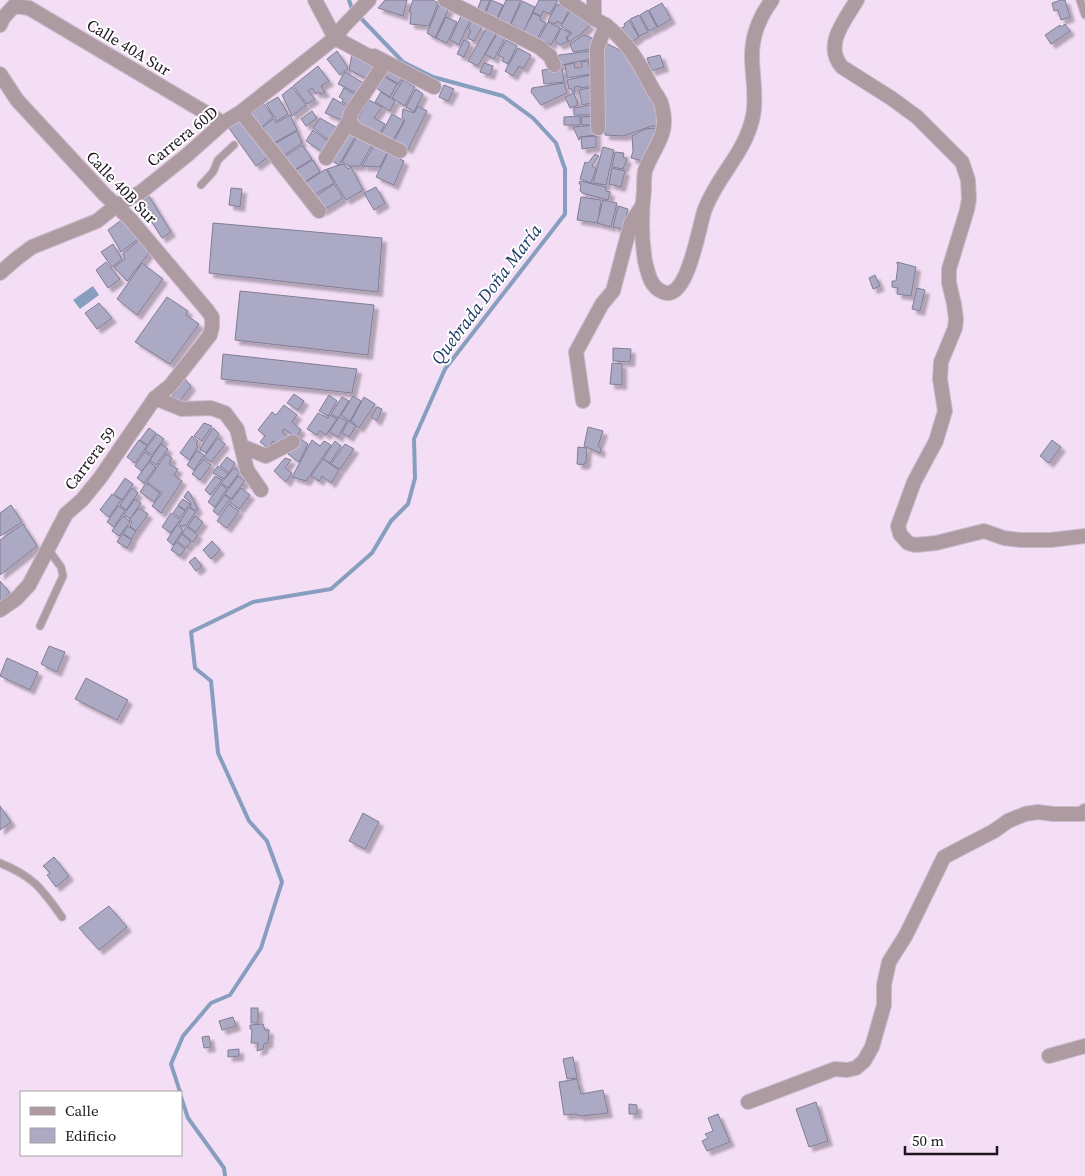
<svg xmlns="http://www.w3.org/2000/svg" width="1085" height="1176" viewBox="0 0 1085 1176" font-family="'Source Serif 4',serif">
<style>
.water{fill:#889ebe}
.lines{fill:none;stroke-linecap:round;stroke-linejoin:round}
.stream{stroke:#889ebe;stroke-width:4}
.building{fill:#aca9c4;stroke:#807d96;filter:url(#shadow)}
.service-casing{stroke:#ccbace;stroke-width:9}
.minor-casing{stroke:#ccbace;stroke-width:16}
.service{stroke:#ae9ba1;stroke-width:7}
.minor{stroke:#ae9ba1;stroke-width:14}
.labels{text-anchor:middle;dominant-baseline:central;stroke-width:4;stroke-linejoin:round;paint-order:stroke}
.street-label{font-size:16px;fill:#1d161e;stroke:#fff}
.water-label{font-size:18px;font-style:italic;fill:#1c3a66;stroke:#fff}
</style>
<defs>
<filter id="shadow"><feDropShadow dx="4.5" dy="4.5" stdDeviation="1" flood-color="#0004"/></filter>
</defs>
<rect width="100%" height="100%" fill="#f3def5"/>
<polygon class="water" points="93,286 99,295 80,309 73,300"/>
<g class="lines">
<g class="stream">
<polyline points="180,1092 171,1064 183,1036 211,1003 230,995 261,948 282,882 267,841 249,821 218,753 211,681 195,668 191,632 253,602 331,589 372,553 391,521 408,504 415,478 414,439 445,369 565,214 565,169 556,143 533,118 503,96 433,77 403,62 352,9 349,0"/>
<polyline points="181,1097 188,1118 224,1168 225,1176"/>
</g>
</g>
<g class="building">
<polygon points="385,0 407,0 403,16 378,8"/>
<polygon points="413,0 433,0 438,3 429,26 410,24 411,12 409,12"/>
<polygon points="481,0 490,0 485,12 478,8"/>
<polygon points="491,0 503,5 497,18 486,12"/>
<polygon points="506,0 521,0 510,25 504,23 505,21 498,18"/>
<polygon points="539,0 558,0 550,14 543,11 541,16 533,12"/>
<polygon points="1061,0 1065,0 1070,17 1061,20 1058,10 1054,11 1052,3"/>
<polygon points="522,1 535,7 524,31 511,24"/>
<polygon points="662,3 671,19 658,27 649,10"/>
<polygon points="557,4 569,10 562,24 557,21 555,24 548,21"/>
<polygon points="439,5 449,8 435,38 427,33"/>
<polygon points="572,8 590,25 581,34 569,42 567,38 572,33 561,26"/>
<polygon points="648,10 657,27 649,31 640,15"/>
<polygon points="533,13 541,17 540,20 546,23 537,39 523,32"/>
<polygon points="462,14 471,18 459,45 450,40"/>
<polygon points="639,15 648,32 639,36 630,19"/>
<polygon points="446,17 457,22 447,43 436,38"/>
<polygon points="629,20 639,37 630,43 620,29 625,26 624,24"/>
<polygon points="472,21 482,27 474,41 467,38 471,31 468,28"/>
<polygon points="548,22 560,28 551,45 539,39"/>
<polygon points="1065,24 1070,31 1051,44 1045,35 1060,25 1061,27"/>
<polygon points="561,28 570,33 566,38 568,41 560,45 555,41"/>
<polygon points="486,29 496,34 478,66 468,61"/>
<polygon points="497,34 505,38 494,59 485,54"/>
<polygon points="584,35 595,39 592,49 573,52 570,44"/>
<polygon points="464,40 470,43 464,57 457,54"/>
<polygon points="506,40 517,46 508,64 502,61 504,58 498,55"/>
<polygon points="606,43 633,57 658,103 656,114 662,115 661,126 652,126 623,136 605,135 604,100 599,59"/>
<polygon points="518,48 531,55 523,69 519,66 513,76 505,71"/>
<polygon points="353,49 376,63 368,79 349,70"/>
<polygon points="337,51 348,68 340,75 327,59"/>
<polygon points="591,51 591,59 557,66 555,59 559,58 559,55"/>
<polygon points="660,55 664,67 651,71 647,58"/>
<polygon points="588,61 591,74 567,78 565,65 574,63 575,68 582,67 581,62"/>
<polygon points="484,63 493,66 490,75 480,72"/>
<polygon points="318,66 329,81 321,86 325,92 321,94 318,92 316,94 312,88 308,91 315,99 307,104 293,86"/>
<polygon points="388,68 403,77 398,84 384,75"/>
<polygon points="562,68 564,82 544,84 542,70"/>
<polygon points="345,72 367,85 361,95 338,84"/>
<polygon points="591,75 593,86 581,88 580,86 574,87 575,92 572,92 572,89 569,89 567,80"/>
<polygon points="383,76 397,84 390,97 376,88"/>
<polygon points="403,80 415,87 405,106 392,98"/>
<polygon points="564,83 567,93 541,105 531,92 532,88"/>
<polygon points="444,85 454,89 448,101 439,97"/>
<polygon points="292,87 306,105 292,116 282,95"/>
<polygon points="594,87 596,102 582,105 579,90"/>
<polygon points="344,88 359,97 353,108 342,102 343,99 339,97"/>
<polygon points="416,89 423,94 414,112 406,107"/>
<polygon points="381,92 395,101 390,111 375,102"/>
<polygon points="574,93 578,105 570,108 565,97"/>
<polygon points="278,97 288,114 277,121 266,104"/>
<polygon points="333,98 351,109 344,121 325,113"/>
<polygon points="369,100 382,107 374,118 385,124 379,135 356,121"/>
<polygon points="264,104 273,117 262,127 251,114"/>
<polygon points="595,104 596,115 574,115 574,108"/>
<polygon points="418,106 427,111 408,149 393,143 405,120 402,118 403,109 414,113"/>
<polygon points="312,111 317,118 306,126 301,119"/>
<polygon points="392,114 404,121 392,142 380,136"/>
<polygon points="290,115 297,130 274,143 263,127 273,119 276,123"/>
<polygon points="580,116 580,125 564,125 564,117"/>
<polygon points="595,116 595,125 582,125 581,117"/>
<polygon points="320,118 339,129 330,141 313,128"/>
<polygon points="241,119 271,155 256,166 229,128"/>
<polygon points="596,125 596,135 580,137 579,140 573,127"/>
<polygon points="655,128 656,134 643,161 631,158 633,151 632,136 645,129"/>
<polygon points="313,130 329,142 324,153 306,141"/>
<polygon points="349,130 357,134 339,165 332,161"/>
<polygon points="297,131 302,143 283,156 274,144"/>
<polygon points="358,135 373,143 360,166 350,166 342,162"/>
<polygon points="596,136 596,147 582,149 581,137"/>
<polygon points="375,144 388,151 380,167 362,166"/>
<polygon points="302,145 312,159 293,171 283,158"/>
<polygon points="603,147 614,150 606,185 593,183"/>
<polygon points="615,152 624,153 623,157 627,159 623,169 612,167"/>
<polygon points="388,153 404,161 394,185 376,177"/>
<polygon points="595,154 599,156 592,166 596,169 591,183 580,179 585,162 588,163"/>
<polygon points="313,160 320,172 303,183 294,171"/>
<polygon points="343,164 348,169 351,167 363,190 346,200 327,169"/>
<polygon points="612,168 625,171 621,187 609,184"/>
<polygon points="326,169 334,183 312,196 303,184"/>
<polygon points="580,181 606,187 606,191 610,192 608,200 582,193 582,192 580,191 581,184 579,184"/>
<polygon points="334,184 343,198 322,211 313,198"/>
<polygon points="376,187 385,203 374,210 364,193"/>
<polygon points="231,188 242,189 240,207 229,205"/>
<polygon points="147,193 171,232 162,238 137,199"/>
<polygon points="581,197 601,200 598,223 577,220"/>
<polygon points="603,200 617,203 611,227 597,223"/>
<polygon points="618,206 628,209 623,229 613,227"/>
<polygon points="124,218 138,239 121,252 108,230"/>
<polygon points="213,223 382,238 378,292 209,273"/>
<polygon points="140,239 149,253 127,281 114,267 125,259 123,254"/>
<polygon points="113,244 122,259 112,267 101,252"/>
<polygon points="106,262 120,279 108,288 96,270"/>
<polygon points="897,262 916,267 911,296 897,294 898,288 892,287 892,281 896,281 898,265 897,264"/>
<polygon points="142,263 163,279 137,315 117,299"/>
<polygon points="875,275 880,286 873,289 869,278"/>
<polygon points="917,288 925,290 920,311 912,309"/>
<polygon points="240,291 374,305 368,355 235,340"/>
<polygon points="167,297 188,311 186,315 199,324 170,364 135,342"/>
<polygon points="99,303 112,318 97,329 85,313"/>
<polygon points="613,348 631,349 630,362 613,361"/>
<polygon points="223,354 357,369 352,393 221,379"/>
<polygon points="612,363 622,364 622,385 610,384"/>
<polygon points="185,379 191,386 179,402 172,396"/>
<polygon points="294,394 304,401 298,410 287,403"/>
<polygon points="329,395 337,401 328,416 319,411"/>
<polygon points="353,396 361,401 350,421 341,415"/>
<polygon points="342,397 349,401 338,418 331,414"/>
<polygon points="364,397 375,404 359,428 351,421"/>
<polygon points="284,405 297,415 292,422 301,430 296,437 284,429 282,432 288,437 281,447 273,441 268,448 260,442 265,436 258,430 272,412 276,415"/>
<polygon points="377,407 382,409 377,421 371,417"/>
<polygon points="318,413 328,418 330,415 337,419 326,435 320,431 317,435 307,429"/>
<polygon points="339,417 347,421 338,437 329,432"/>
<polygon points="348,421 356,426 349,437 342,433"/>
<polygon points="204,423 212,426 202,441 194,436"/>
<polygon points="588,427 603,431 598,446 601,448 600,453 584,446"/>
<polygon points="149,428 156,433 147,445 140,440"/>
<polygon points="213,428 219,434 206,453 200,449"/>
<polygon points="157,434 164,439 152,455 145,450"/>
<polygon points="192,436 198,441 196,444 198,446 190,460 180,453"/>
<polygon points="218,438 225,444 211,462 204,457"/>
<polygon points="299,438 308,444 299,462 288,454"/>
<polygon points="139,440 147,446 135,463 127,457"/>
<polygon points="312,440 320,446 324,441 331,445 306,481 292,477"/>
<polygon points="1052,440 1061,447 1049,463 1040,456"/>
<polygon points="335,441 341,446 330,463 323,459"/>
<polygon points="161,444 168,449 156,465 150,460"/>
<polygon points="345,444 354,449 340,469 331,464"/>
<polygon points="578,447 587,448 586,463 584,463 584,465 577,464"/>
<polygon points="197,451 204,455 194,470 187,465"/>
<polygon points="145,452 152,457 142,471 135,466"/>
<polygon points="166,454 172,458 169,464 178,469 174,475 182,481 161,513 152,506 162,493 147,482"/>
<polygon points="227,457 235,463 229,473 220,466"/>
<polygon points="285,458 291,460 285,468 292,473 286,482 274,471"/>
<polygon points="204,459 211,465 200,480 192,474"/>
<polygon points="323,459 339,470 331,483 322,476 319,481 311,476"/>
<polygon points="149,462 156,467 144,483 137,478"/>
<polygon points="218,466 228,474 224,479 213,473"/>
<polygon points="234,468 240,472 228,488 221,483"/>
<polygon points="215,476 222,480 210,495 205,490"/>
<polygon points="238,476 245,481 231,499 225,494"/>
<polygon points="125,478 133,484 122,500 114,494"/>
<polygon points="146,483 160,493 154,502 140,492"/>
<polygon points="221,484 227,489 215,507 208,502"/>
<polygon points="132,488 138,493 126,510 120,505"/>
<polygon points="241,488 250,495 239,509 230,502"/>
<polygon points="188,491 190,493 198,510 193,510 190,506 191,503 184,497"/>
<polygon points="112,494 121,500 109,517 100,510"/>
<polygon points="225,495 230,499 218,515 213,511"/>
<polygon points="135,499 141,503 130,519 124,514"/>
<polygon points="183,499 190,504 185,510 178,505"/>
<polygon points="229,504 239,511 227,528 217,521"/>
<polygon points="11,505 22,522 0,536 0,513"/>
<polygon points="118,506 125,510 114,527 107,522"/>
<polygon points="178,506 185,511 180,518 173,513"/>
<polygon points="189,507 196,512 186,526 183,525 182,527 179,524"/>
<polygon points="139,508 148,514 136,531 130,526 132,522 129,520"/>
<polygon points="171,513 180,520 171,533 162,527"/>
<polygon points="123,516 130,522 119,536 112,531"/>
<polygon points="195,516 203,522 196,532 188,526"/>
<polygon points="23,524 37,546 0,575 0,540"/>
<polygon points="177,525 183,530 173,545 167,540"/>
<polygon points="128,526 136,531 131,539 123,533"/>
<polygon points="187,527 198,535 193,542 182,533"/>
<polygon points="122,534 132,540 127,548 117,542"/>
<polygon points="182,534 191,542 186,548 177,541"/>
<polygon points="212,541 220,550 211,559 203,550"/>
<polygon points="176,542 185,549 180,556 171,550"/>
<polygon points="195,557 202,566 196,571 189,562"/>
<polygon points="0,581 10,593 0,601"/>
<polygon points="49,646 65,652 57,672 41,664"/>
<polygon points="7,658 38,672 30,690 0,676"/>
<polygon points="86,678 128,700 117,720 75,699"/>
<polygon points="0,806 11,822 0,830"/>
<polygon points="363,813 379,822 365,849 349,841"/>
<polygon points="54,857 69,876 56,887 47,875 50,873 43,866"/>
<polygon points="109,906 127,927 99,950 79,928"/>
<rect x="251" y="1008" width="7" height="15"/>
<polygon points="233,1017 236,1026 222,1030 219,1021"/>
<polygon points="263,1024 265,1030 269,1030 268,1043 264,1044 263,1049 257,1051 258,1043 251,1043 252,1029 250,1029 250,1025"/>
<polygon points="209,1036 211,1047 204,1048 202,1037"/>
<polygon points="239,1049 239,1056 228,1057 228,1050"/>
<polygon points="573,1057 577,1078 567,1079 563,1059"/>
<polygon points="577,1079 581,1094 603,1090 608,1113 581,1116 575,1114 564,1115 559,1082"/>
<polygon points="816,1102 828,1141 809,1147 796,1109"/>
<polygon points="629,1104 637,1105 637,1114 629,1114"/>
<polygon points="718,1114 730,1142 707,1151 702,1141 708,1138 705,1134 713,1131 708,1118"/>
</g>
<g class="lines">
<g class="service-casing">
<g id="service">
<polyline points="1080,0 1085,15"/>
<polyline points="201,185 213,172 218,160 234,145"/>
<polyline points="40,626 63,576 61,567 48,549"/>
<path d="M0,863C34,877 41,888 62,917"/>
</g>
</g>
<g class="minor-casing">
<g id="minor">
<polyline points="315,0 335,38 378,61 382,67 351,113 349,121 326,158"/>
<polyline points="445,0 539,47 550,56 554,65"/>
<path d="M566,0C576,6 585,13 595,19C599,22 604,23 608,27C627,42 639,62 650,84C653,91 659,97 661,103C671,135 654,145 645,171C644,176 644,184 644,190C641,215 641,236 645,261C648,273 650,287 663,292C688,303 699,224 705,209C719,173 745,154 753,116C757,95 752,76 752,56C752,35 760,16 772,0"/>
<path d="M857,0C845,20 823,45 842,67L891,98L917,117L962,162L968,180L969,199L967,210L949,269V283L954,304L956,319L955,328L941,362L940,379L945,411L936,441L914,482L898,526L900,534L908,543L915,545L936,543L984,531L1004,538L1020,540H1051L1085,536"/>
<polyline points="594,19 594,0"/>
<polyline points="0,25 3,18 14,6 29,8 223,123"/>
<polyline points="374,56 434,87"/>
<polyline points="0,74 17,100 105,195 130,219 207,310 212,317 212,327 210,335 170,386 155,398 100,478 82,500 66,514 29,585 16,599 0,610"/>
<polyline points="241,112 319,211"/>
<polyline points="349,121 355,129 400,151"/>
<polyline points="598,128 597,48 606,25"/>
<polyline points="0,273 16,259 32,247 97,221 117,205 141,192 186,156 223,123 241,112 335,38 343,27 369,0"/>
<polyline points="155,398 182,409 211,408 225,413 237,429 247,470 261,490"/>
<polyline points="583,401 576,352 602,304 613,291 631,223 642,206"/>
<polyline points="241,446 266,456 293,442"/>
<polyline points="1049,1056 1085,1046"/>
<polyline points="748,1102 835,1069 847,1070 856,1068 864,1061 872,1047 884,1005 884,985 889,962 906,935 944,857 994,831 1008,821 1025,814 1038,812 1053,814 1082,814 1085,811"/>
</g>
</g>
<use href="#service" class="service"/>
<use href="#minor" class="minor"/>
</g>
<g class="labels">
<g class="street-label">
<text transform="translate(129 47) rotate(31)">Calle 40A Sur</text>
<text transform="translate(182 136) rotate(-39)">Carrera 60D</text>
<text transform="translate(122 187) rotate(46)">Calle 40B Sur</text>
<text transform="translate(90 458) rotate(-53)">Carrera 59</text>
</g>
<g class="water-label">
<text transform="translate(486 294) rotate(-53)">Quebrada Doña María</text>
</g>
</g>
<rect x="20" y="1091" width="162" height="65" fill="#ffffff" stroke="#a5a2a5"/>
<rect x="30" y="1107" width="25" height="8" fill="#ae9ba1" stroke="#a5a2a5"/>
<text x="65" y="1116" font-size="15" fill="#1d161e">Calle</text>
<rect x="30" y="1128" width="25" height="15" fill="#aca9c4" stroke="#a5a2a5"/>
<text x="65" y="1141" font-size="15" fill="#1d161e">Edificio</text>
<path d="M905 1146v8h92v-8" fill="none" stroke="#1d161e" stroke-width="2.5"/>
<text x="912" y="1146" font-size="15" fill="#1d161e" stroke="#ffffff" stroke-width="4" paint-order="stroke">50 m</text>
</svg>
